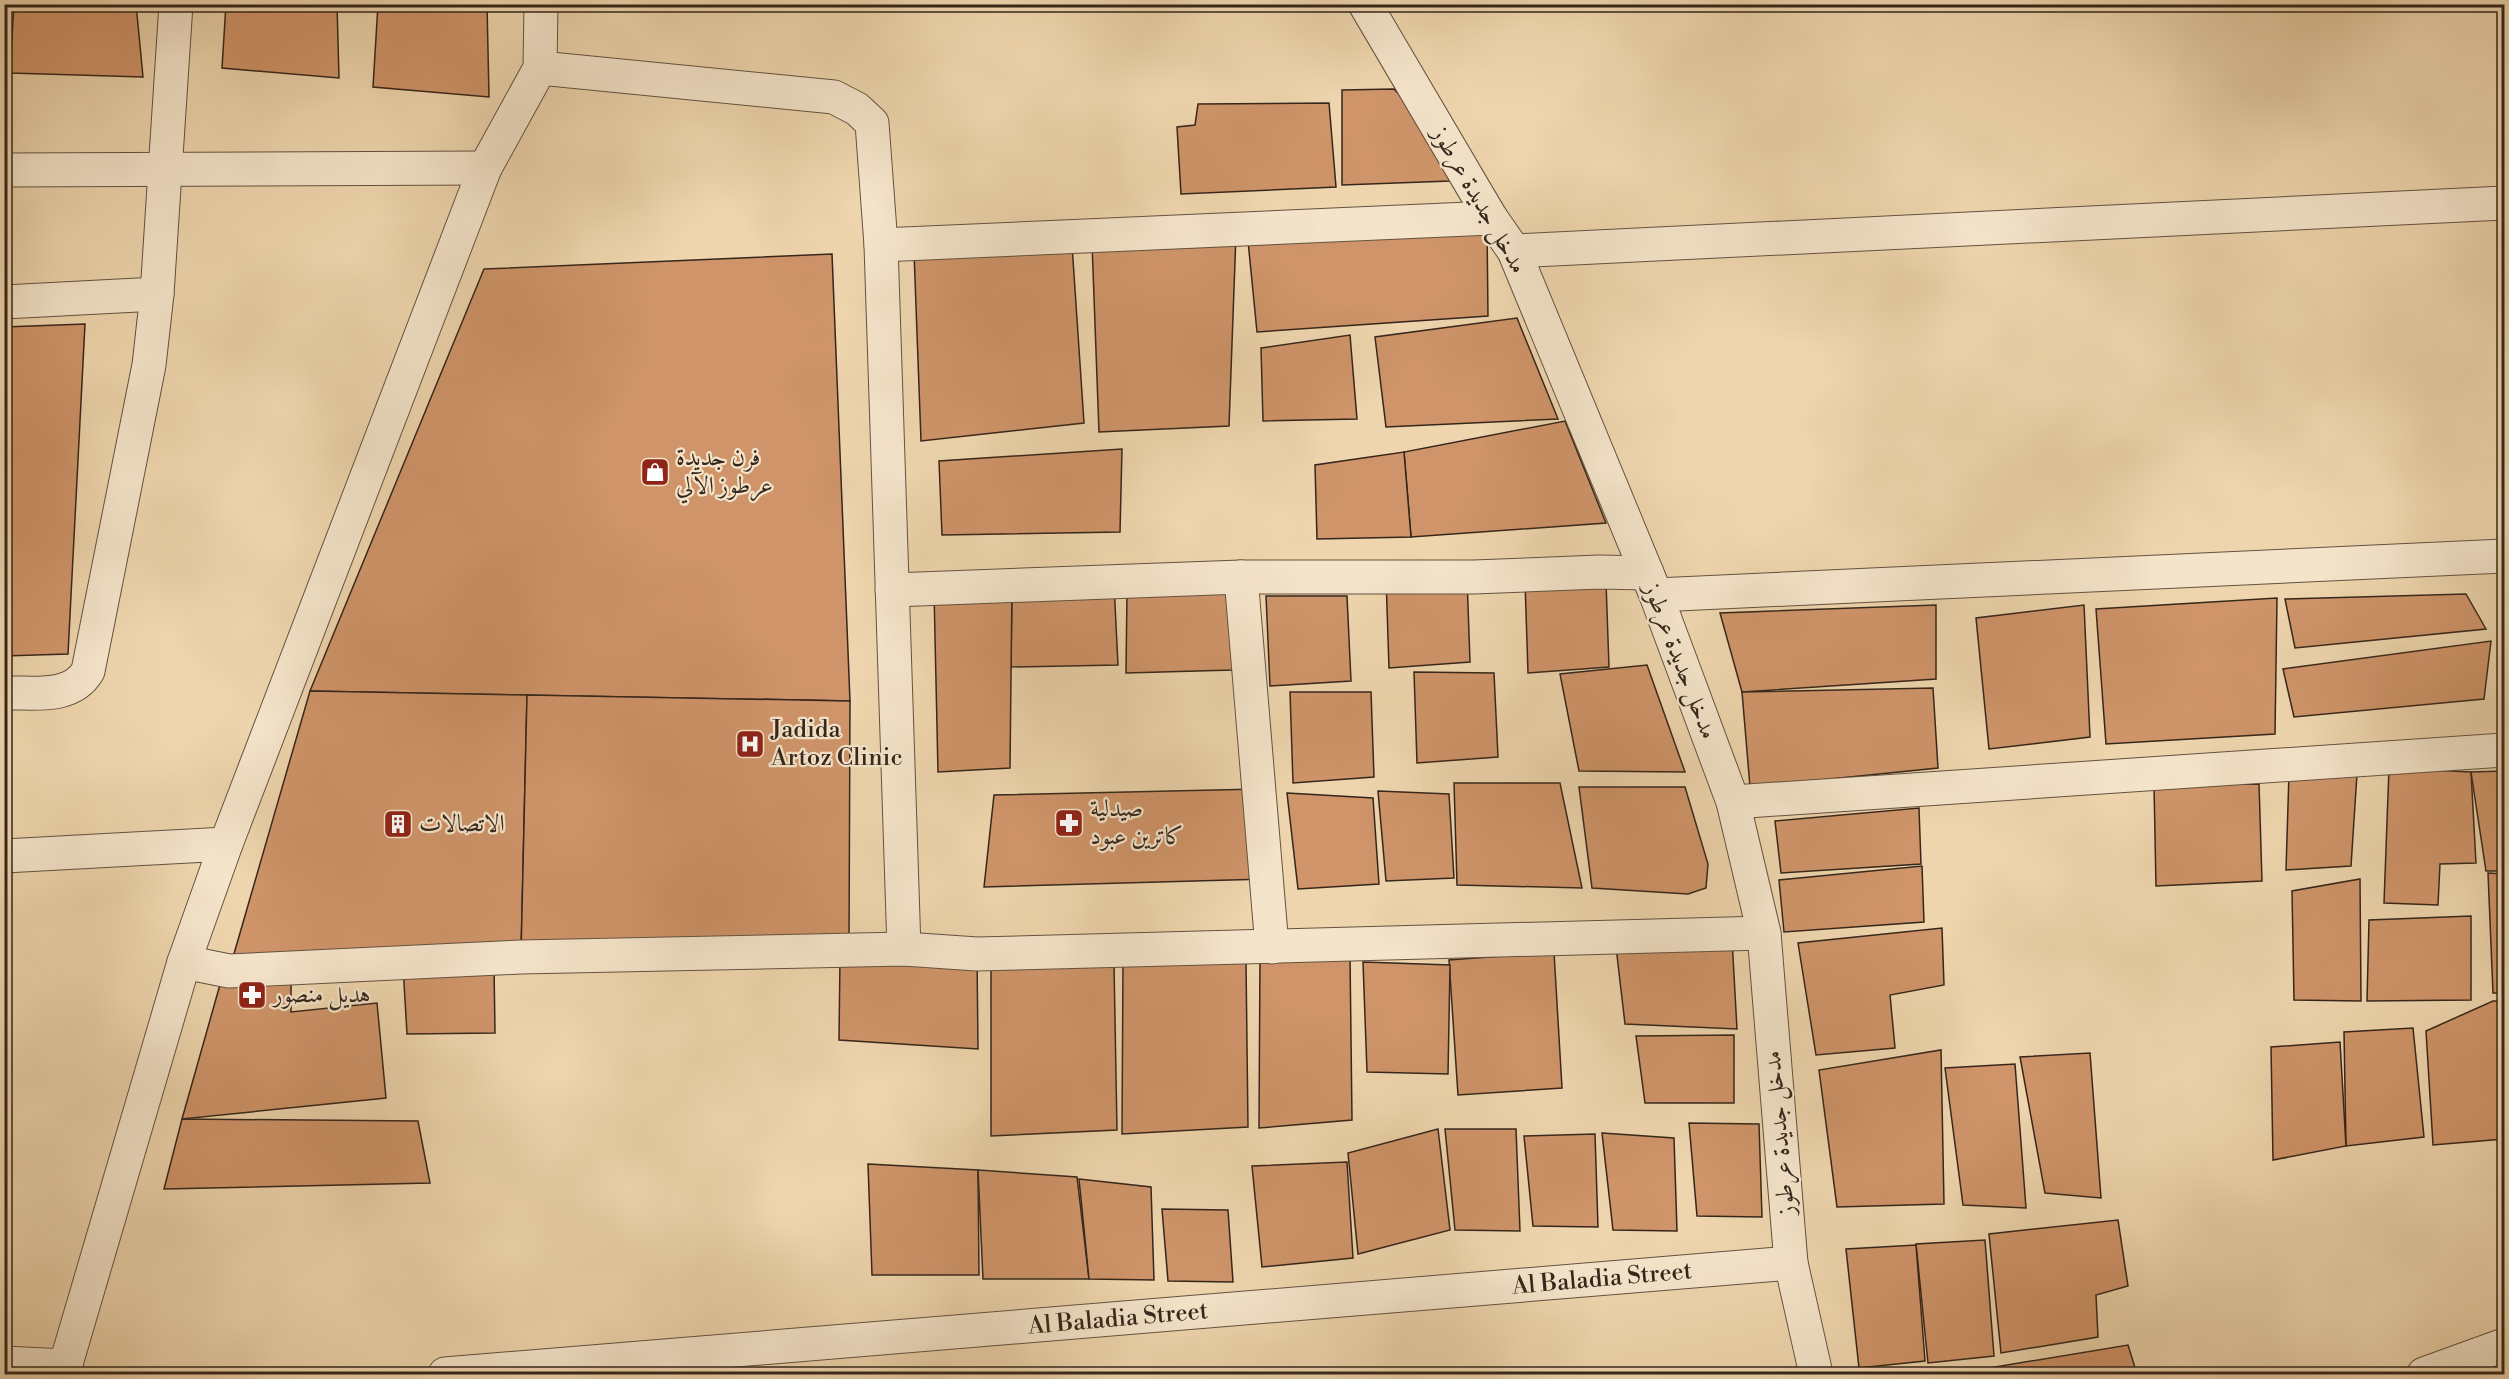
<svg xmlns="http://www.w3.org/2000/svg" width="2509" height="1379" viewBox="0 0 2509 1379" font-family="'Libre Bodoni',Amiri,serif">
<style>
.building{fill:#cf9469;stroke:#35261b;stroke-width:1.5}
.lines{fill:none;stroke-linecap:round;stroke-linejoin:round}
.minor-casing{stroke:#635240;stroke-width:35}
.tertiary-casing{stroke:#635240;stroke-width:35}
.minor{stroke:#f4e4ca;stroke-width:33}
.tertiary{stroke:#f4e4ca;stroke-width:33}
.labels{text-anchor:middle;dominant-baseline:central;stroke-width:4.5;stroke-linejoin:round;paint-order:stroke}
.street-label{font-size:24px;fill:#35261b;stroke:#f4e4ca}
.poi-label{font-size:24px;fill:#35261b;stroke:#f4e4ca;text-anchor:start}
</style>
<rect width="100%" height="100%" fill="#eed5ad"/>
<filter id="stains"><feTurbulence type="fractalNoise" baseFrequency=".00333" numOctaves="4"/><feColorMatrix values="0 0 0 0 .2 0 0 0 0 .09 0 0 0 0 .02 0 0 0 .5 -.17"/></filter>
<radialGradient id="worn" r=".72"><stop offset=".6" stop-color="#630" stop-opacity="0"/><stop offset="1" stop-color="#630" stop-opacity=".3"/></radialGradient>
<g class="building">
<polygon points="14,4 136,4 143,77 10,73"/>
<polygon points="226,4 337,4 339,78 222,68"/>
<polygon points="378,4 487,4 489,97 373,87"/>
<polygon points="1394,89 1412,108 1450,181 1342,185 1342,90"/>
<polygon points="1329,103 1336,187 1181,194 1177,127 1195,125 1198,104"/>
<polygon points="1487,224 1488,316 1257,332 1248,241"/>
<polygon points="1236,234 1229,426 1099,432 1092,243"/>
<polygon points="1072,245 1084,423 921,441 914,252"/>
<polygon points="832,254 850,701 310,691 484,269"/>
<polygon points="1517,318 1558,419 1386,427 1375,337"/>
<polygon points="85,324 68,654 4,656 4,327"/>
<polygon points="1350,335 1357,419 1263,421 1261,348"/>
<polygon points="1565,421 1606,523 1411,537 1404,452"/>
<polygon points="1122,449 1120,532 942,535 939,461"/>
<polygon points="1404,452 1411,537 1317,539 1315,465"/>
<polygon points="1386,577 1467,577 1470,662 1389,668"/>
<polygon points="1525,581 1606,582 1609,667 1528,673"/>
<polygon points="1114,584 1118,665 1011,667 1012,585"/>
<polygon points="1012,585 1010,768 938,772 934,591"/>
<polygon points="1229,589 1233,670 1126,673 1127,590"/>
<polygon points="2466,594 2486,629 2295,648 2285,599"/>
<polygon points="1266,596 1347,596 1351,681 1270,686"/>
<polygon points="2277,598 2275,734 2106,744 2096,609"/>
<polygon points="1936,605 1936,679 1742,692 1720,613"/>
<polygon points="2084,605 2090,737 1989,749 1976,618"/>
<polygon points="2491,641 2484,699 2294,717 2283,669"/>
<polygon points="1647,665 1685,772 1579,771 1560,674"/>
<polygon points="1414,672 1494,673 1498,757 1417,763"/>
<polygon points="1933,688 1938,768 1750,787 1742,692"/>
<polygon points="310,691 527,695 521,954 229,971"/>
<polygon points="1290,692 1371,692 1374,777 1293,783"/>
<polygon points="527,695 850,701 849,947 521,954"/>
<polygon points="2389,768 2471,772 2476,863 2440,864 2438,905 2384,903"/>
<polygon points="2504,771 2504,871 2486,871 2471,772"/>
<polygon points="2289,773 2357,774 2351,866 2286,870"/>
<polygon points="1454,783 1560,783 1582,888 1457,885"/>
<polygon points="2259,784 2262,881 2156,886 2154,785"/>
<polygon points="1579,787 1685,787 1708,864 1706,888 1688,894 1592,888"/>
<polygon points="1259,789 1266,879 984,887 994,795"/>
<polygon points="1378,791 1449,794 1454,878 1386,881"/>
<polygon points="1287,793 1373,798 1379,884 1298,889"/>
<polygon points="1919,808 1921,864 1781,873 1775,821"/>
<polygon points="1922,866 1924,922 1784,932 1779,880"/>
<polygon points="2488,873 2504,874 2504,993 2493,993"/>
<polygon points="2360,879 2361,1001 2294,1000 2292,891"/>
<polygon points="2471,916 2471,1000 2367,1001 2369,920"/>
<polygon points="1942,928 1944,985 1890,995 1895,1048 1816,1055 1798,943"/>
<polygon points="1732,939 1737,1029 1625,1024 1616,947"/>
<polygon points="1554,952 1562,1088 1458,1095 1449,960"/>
<polygon points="977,954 978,1049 839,1040 840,958"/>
<polygon points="1260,954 1350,955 1352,1120 1259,1128"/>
<polygon points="1123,960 1246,962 1248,1127 1122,1134"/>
<polygon points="991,962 1114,964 1117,1130 991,1136"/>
<polygon points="1363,962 1450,965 1448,1074 1367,1072"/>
<polygon points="494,965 495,1033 407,1034 403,966"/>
<polygon points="291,969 291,1012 377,1003 386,1098 182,1119 223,974"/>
<polygon points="2493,1001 2504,1001 2504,1139 2433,1145 2426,1031"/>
<polygon points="2413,1028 2424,1137 2346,1146 2344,1032"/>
<polygon points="1734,1035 1734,1103 1645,1103 1636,1036"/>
<polygon points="2340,1042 2346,1146 2273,1160 2271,1047"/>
<polygon points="1941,1050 1944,1204 1837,1207 1819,1070"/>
<polygon points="2090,1053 2101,1198 2045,1193 2020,1057"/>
<polygon points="2015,1064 2026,1208 1963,1205 1945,1068"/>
<polygon points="182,1119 418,1121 430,1183 164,1189"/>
<polygon points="1689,1123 1759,1124 1762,1217 1697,1216"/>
<polygon points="1438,1129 1450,1230 1358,1254 1348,1153"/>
<polygon points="1445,1129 1516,1129 1520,1231 1455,1230"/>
<polygon points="1602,1133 1674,1138 1677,1231 1613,1230"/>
<polygon points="1595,1134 1598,1227 1533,1226 1524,1136"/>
<polygon points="1347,1162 1353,1258 1262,1267 1252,1166"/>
<polygon points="868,1164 978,1170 979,1275 872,1275"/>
<polygon points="978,1170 1077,1177 1089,1279 983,1279"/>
<polygon points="1079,1179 1151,1187 1154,1280 1089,1279"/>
<polygon points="1162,1209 1228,1210 1233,1282 1168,1281"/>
<polygon points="2118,1220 2128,1286 2096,1295 2098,1337 2001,1353 1989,1234"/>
<polygon points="1985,1240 1994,1356 1928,1363 1916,1244"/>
<polygon points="1916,1245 1925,1361 1859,1368 1846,1249"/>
<polygon points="2128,1345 2137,1374 1953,1374"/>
</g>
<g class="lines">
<g class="minor-casing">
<g id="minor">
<polyline points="540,68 834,97 857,109 872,123 881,245 904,949"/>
<polyline points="4,170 485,168"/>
<polyline points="881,245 1491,218"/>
<polyline points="1514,251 2504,203"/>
<polyline points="4,302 157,294"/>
<polyline points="1241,577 1272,947"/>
<polyline points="892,590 1241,577 1474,577 1599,572 1647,573"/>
<polyline points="1656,595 2504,556"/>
<path d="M4,693C33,692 71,700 88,671L149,365L157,294L176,4"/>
<polyline points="1733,802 2504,750"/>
<polyline points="184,962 229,971 521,957 904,949 977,954 1764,933"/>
<polyline points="4,1363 66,1366"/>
<polyline points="445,1374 1791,1263"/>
<polyline points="2424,1374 2504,1345"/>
</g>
</g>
<g class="tertiary-casing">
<g id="tertiary">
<polyline points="1365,4 1491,218 1514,251 1656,595 1733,802 1764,933 1791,1263 1816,1374"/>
<polyline points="4,856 226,844"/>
<polyline points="63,1374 184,962 226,844 485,168 540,68 541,4"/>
</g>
</g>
<use href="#minor" class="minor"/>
<use href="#tertiary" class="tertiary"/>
</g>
<defs>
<g id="shop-square" transform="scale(1.5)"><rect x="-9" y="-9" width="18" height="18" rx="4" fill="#8f2418" stroke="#f4e4ca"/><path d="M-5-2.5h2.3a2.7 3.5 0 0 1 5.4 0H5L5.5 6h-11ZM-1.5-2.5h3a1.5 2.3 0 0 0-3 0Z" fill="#fff"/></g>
<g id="hospital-square" transform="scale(1.5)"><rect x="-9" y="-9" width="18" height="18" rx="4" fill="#8f2418" stroke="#f4e4ca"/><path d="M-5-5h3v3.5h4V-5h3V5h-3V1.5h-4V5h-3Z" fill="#fff"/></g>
<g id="pharmacy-square" transform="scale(1.5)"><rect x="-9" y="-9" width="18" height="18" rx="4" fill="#8f2418" stroke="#f4e4ca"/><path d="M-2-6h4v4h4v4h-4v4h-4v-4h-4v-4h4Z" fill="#fff"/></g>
<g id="building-square" transform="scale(1.5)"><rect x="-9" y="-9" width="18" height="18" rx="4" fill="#8f2418" stroke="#f4e4ca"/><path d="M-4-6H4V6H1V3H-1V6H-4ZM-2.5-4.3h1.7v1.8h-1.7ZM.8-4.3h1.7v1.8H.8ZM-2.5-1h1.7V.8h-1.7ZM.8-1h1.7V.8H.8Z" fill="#fff"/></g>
</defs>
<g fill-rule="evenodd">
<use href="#shop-square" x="655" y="472"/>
<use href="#hospital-square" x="750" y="744"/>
<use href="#pharmacy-square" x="1069" y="823"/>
<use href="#building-square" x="398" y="824"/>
<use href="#pharmacy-square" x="252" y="995"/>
</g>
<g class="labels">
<g class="street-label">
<text transform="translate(1479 200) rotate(60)">مدخل جديدة عرطوز</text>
<text transform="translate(1680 661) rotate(69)">مدخل جديدة عرطوز</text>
<text transform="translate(1780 1133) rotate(-95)">مدخل جديدة عرطوز</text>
<text transform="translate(1602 1279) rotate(-5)">Al Baladia Street</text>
<text transform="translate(1118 1319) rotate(-5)">Al Baladia Street</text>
</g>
<g class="poi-label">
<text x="676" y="458">فرن جديدة<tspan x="676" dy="28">عرطوز الآلي</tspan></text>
<text x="771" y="730">Jadida<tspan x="771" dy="28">Artoz Clinic</tspan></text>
<text x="1090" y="809">صيدلية<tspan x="1090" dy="28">كاترين عبود</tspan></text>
<text x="419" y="824">الاتصالات</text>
<text x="273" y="995">هديل منصور</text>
</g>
</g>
<rect width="2509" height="1379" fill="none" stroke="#eed5ad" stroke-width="24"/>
<rect x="6" y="6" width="2497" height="1367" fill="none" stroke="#35261b" stroke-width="3"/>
<rect x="12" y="12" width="2485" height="1355" fill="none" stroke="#35261b" stroke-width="1.5"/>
<rect width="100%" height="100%" filter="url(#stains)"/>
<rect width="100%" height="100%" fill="url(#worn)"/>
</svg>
